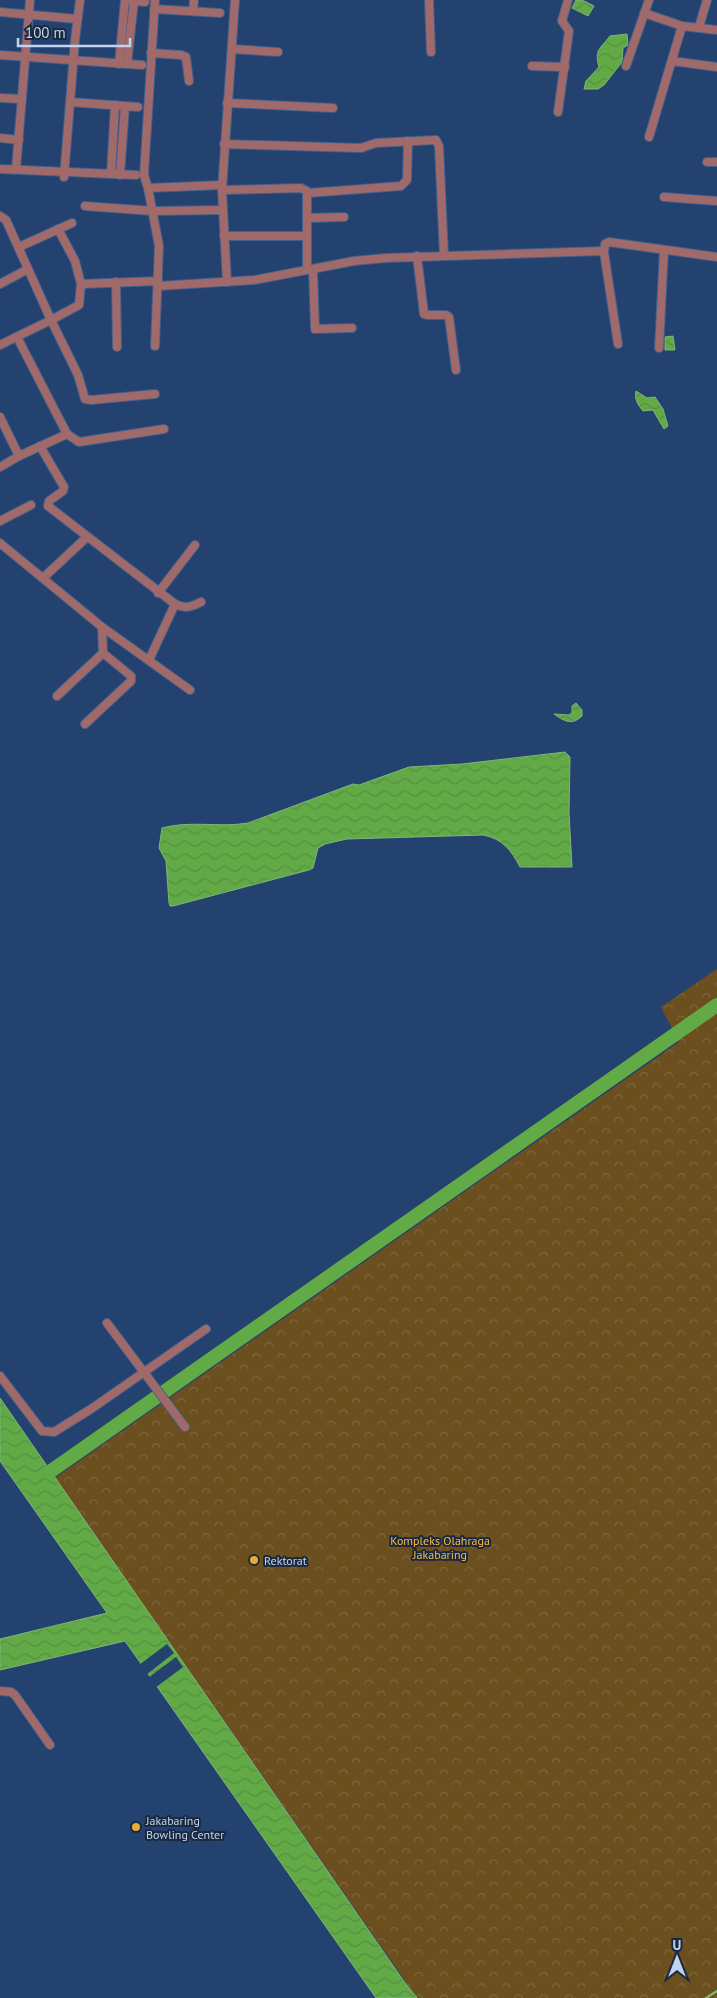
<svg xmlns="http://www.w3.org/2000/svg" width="717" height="1998" font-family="'PT Sans',sans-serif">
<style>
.park{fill:url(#park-crowns)}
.water{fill:url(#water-waves);stroke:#7eb678}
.pier{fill:#234270}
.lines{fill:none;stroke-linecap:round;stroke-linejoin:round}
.stream{stroke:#7eb678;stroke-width:2.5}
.river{stroke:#61aa45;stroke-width:14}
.minor-casing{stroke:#435f89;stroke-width:10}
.minor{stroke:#a06a6b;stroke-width:8}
.poi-dot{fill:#e9aa38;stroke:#1b293e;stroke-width:2}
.labels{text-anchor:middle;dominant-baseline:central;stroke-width:4;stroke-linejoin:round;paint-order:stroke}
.park-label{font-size:12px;fill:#fab944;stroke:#1b293e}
.poi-label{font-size:12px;fill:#c1d3ef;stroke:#1b293e;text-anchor:start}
</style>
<defs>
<pattern id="park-crowns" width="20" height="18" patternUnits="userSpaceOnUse" patternTransform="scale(1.25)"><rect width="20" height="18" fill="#6b4f1e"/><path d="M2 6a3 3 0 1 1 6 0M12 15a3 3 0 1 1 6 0" fill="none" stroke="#7e673f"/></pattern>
<pattern id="water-waves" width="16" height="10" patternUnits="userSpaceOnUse" patternTransform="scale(1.25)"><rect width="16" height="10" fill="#61aa45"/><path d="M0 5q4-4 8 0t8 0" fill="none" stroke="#578f46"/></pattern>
</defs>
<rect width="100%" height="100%" fill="#234270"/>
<polygon class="park" points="717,969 717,1998 417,1998 55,1478 679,1042 661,1007"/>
<g class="water">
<polygon points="576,0 582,0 594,6 588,16 572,8"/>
<path d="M 627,34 L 628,45 L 623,48 L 622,62 L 604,85 L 598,89 L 584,89 L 586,81 L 599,67 C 594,50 600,49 610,36 Z"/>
<polygon points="673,336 675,350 665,350 665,337"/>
<path d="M 636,391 L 647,398 L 655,397 L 663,409 L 668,426 L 664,429 L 653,410 L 643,411 C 638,405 634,399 636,391 Z"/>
<path d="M 576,703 L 582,710 L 582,716 C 572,726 564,721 554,714 L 569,715 L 572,713 L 572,706 Z"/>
<path d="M 565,752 L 570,757 L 569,813 L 572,867 L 520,867 C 511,850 503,839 483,835 L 347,839 L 325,844 L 318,848 L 313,868 L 309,870 L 173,906 L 170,906 L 169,903 L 166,861 L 159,848 L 162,828 C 191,820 219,828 248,823 L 353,784 L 359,785 L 409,767 L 462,764 Z"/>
<polygon points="0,1398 403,1980 417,1998 376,1998 125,1641 0,1670 0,1639 107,1613 0,1461"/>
</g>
<g class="pier">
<polygon points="167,1644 174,1653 146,1675 139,1665"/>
<polygon points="176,1657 183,1667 155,1688 148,1678"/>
</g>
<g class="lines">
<polyline class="stream" points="706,1998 717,1991"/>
<polyline class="river" points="51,1471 717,1005"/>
<g class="minor-casing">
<g id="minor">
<polyline points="130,0 145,2"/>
<polyline points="155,0 144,175 148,188 159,246 155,346"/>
<polyline points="429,0 431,52"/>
<polyline points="154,9 220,13"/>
<polyline points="193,11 194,0"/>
<polyline points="0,12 77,19"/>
<polyline points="644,13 682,26 717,30"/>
<polyline points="699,27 707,0"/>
<polyline points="232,49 278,52"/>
<polyline points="151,53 181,55 186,57 189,81"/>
<polyline points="0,55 142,65"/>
<polyline points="672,61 717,67"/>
<polyline points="119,64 125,0"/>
<polyline points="127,64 134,1"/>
<polyline points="532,66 565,67"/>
<polyline points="626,66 649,0"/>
<polyline points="0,98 22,99"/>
<polyline points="70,102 138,107"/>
<polyline points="227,103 333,108"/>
<polyline points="558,112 569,31 562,21 568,0"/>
<polyline points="649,137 682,26"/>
<polyline points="0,138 19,140"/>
<polyline points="224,144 361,148 376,143 436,140 439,146 444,256"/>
<polyline points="707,162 717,162"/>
<polyline points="0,169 136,175"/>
<polyline points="16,169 30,0"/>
<polyline points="111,174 115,105"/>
<polyline points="120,175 125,106"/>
<polyline points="64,177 75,40 80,0"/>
<polyline points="148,188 222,185"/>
<polyline points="222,190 301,188 307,191 307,269"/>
<polyline points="308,193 401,186 407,180 408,141"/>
<polyline points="664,197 717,201"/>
<polyline points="85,206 153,211 223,210"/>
<polyline points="0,216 6,220 51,320 0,345"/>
<polyline points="307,218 344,217"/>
<polyline points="58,229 75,261 81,284 158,281"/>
<polyline points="224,236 307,236"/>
<polyline points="19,247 72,223"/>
<polyline points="417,256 424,314 427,315 446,315 449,317 456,370"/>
<polyline points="313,269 315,329 352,328"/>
<polyline points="116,282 117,347"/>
<polyline points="227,282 222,190 235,0"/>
<polyline points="0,284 28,269"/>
<polyline points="81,284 79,305 51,320 78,375 85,399 91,400 155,394"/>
<polyline points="158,286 254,280 354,261 386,258 604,251"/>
<polyline points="17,337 67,434 19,456"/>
<polyline points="618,344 604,252 605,244 609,242 717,257"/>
<polyline points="659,348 664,250"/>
<polyline points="0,417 19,456 0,467"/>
<polyline points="67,434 79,442 164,429"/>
<path d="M 40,446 L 64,487 L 63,491 L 49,501 L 48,506 L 175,604 C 185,609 191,607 201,602"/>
<polyline points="0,521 31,505"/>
<polyline points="0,543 102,627 103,653 131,676 131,681 85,724"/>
<polyline points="43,578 87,537"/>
<polyline points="158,593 195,545"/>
<polyline points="102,627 190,690"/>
<polyline points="149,660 175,604"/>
<polyline points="57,696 103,653"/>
<polyline points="107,1323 185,1427"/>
<polyline points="0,1376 42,1431 54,1432 91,1409 206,1329"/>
<polyline points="0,1691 11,1692 15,1695 50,1745"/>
</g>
</g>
<use href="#minor" class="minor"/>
</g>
<g class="poi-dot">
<circle cx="254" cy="1560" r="5"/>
<circle cx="136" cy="1827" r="5"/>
</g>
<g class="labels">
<g class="park-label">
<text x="440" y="1540">Kompleks Olahraga<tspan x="440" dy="14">Jakabaring</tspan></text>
</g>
<g class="poi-label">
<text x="264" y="1560">Rektorat</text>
<text x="146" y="1820">Jakabaring<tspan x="146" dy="14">Bowling Center</tspan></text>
</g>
</g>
<g transform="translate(677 1958)" stroke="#1b293e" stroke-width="4" paint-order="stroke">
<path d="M0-4L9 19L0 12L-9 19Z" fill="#c1d3ef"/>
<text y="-8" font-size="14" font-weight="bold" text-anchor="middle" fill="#c1d3ef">U</text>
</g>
<path d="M18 38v8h112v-8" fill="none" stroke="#c1d3ef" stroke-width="2.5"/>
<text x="25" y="38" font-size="15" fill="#c1d3ef" stroke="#1b293e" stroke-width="4" paint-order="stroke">100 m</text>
</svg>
